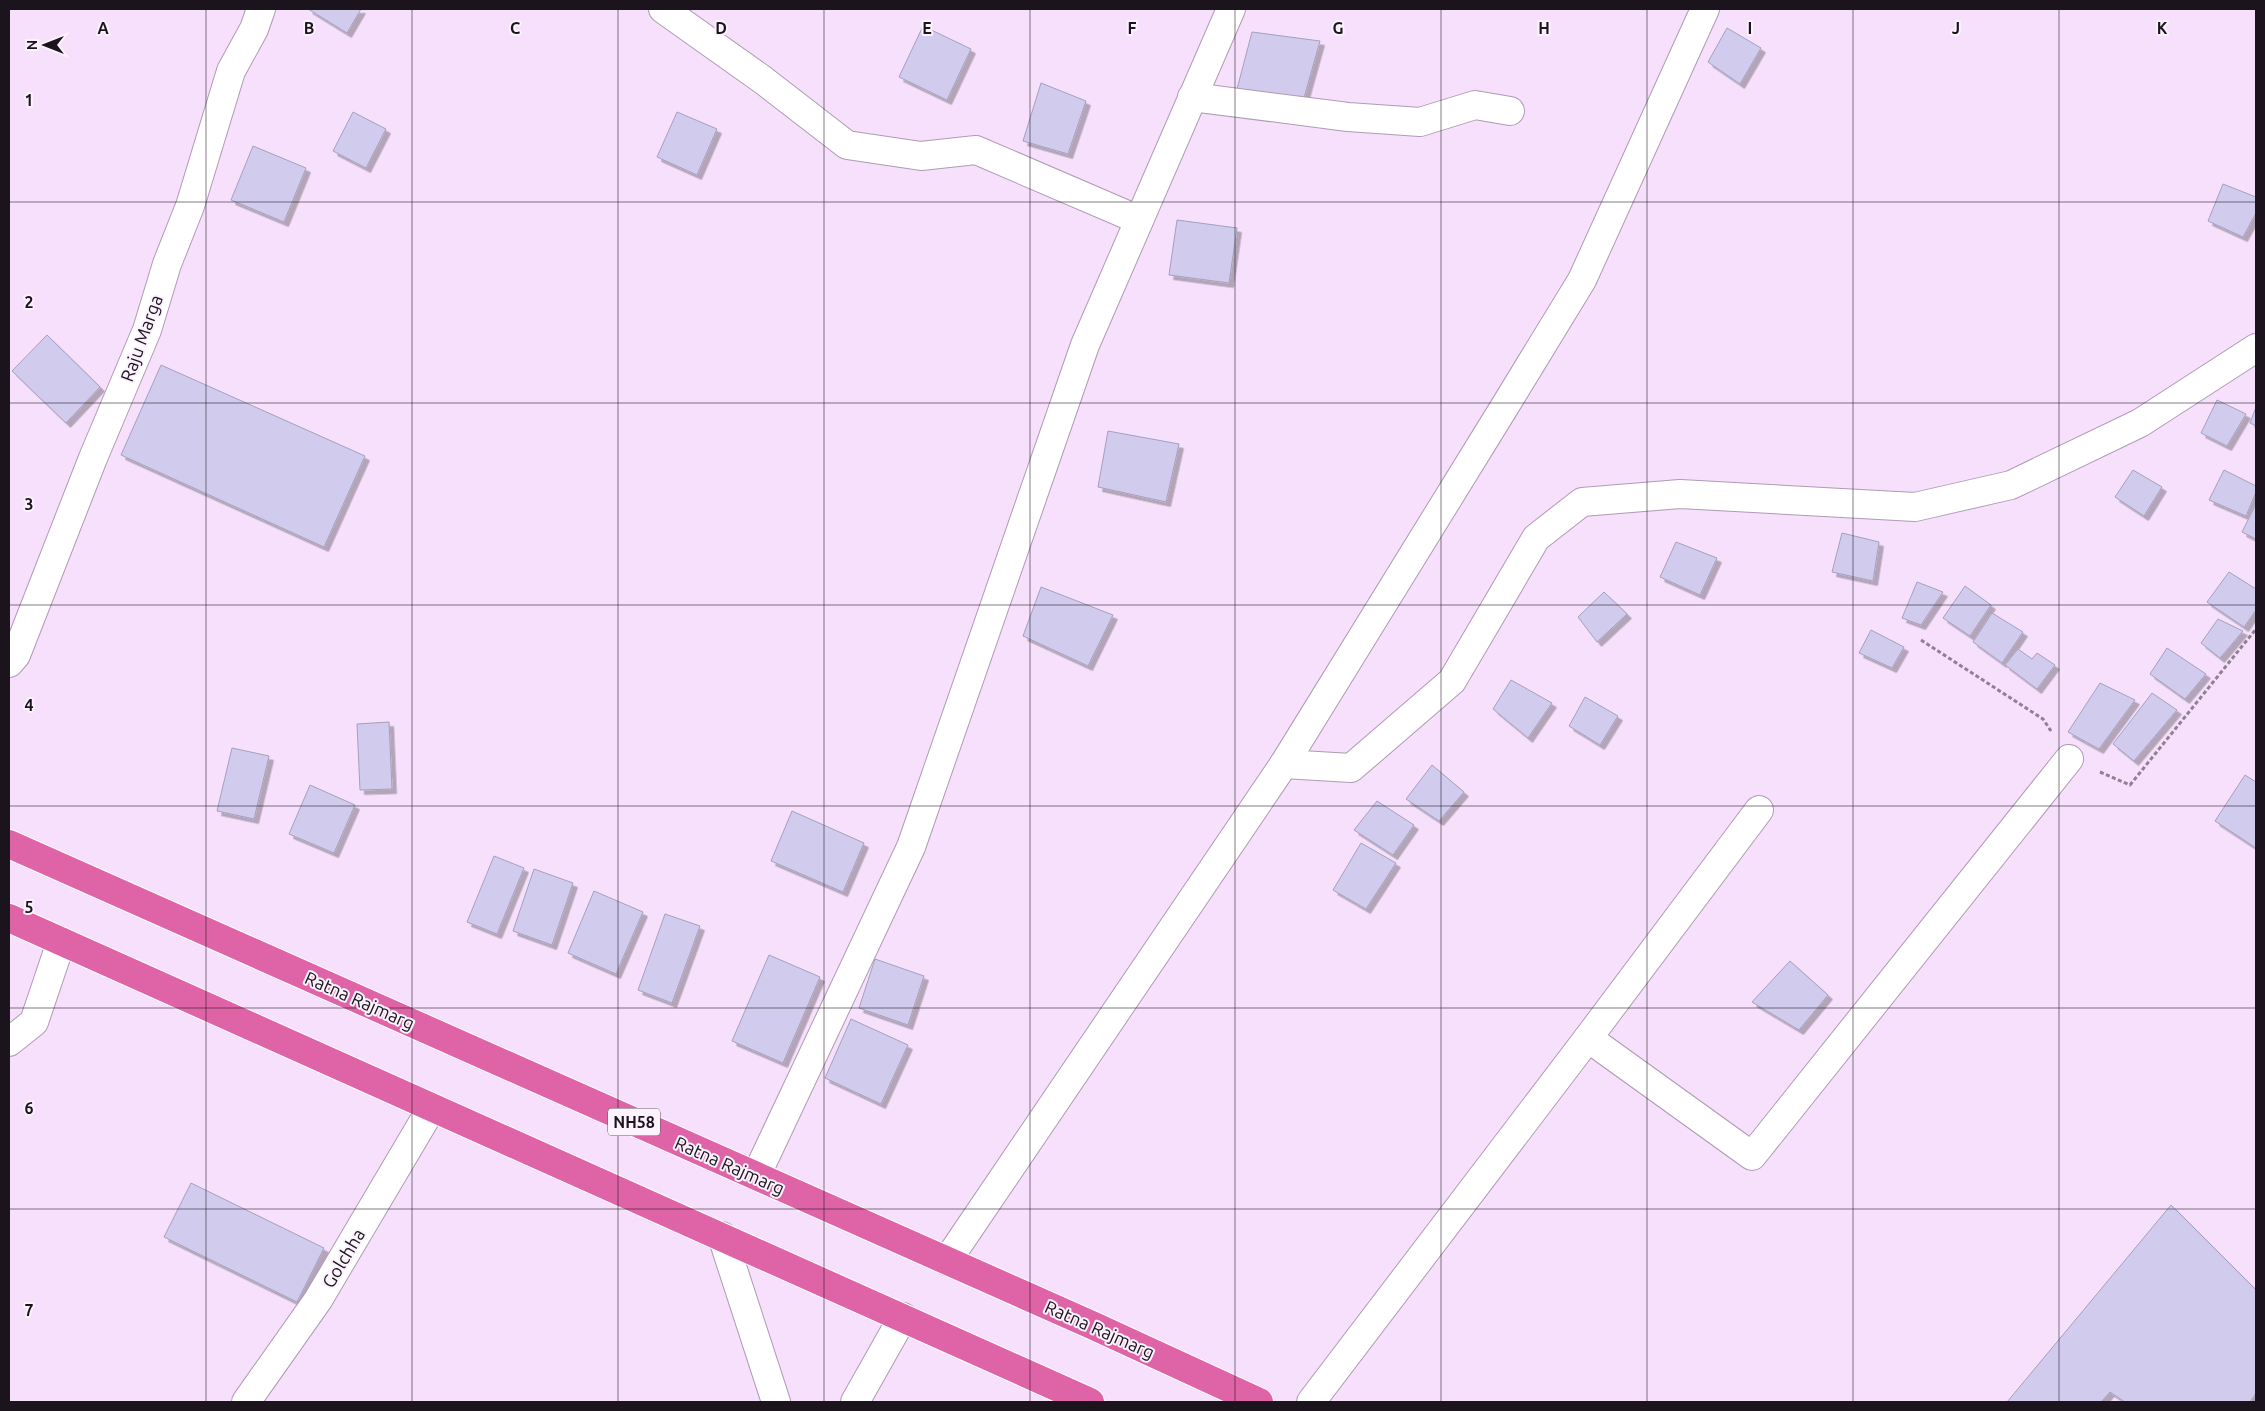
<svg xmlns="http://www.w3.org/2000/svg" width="2265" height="1411" font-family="Ubuntu,sans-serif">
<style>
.building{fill:#d1cbee;stroke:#a4a0be;filter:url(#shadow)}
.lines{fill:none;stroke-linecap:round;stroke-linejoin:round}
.minor-casing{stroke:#af9bb4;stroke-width:30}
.highway-casing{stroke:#fff;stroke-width:30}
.path{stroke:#8f8092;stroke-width:3;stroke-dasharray:4 2.5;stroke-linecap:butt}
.minor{stroke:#fff;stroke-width:28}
.highway{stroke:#df64a7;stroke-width:28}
.grid{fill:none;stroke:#1c141d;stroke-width:1;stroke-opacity:0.55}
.labels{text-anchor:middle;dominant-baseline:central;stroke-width:4;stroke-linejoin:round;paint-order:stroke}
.shield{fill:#fbf2fd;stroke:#5f5760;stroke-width:1}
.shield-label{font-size:16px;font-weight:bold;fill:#1c141d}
.street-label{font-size:18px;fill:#1c141d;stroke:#fbf2fd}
.grid-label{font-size:16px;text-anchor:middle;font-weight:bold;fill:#1c141d;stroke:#fbf2fd;stroke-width:4;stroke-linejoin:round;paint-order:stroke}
</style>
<defs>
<filter id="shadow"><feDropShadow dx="4.5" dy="4.5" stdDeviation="0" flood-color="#0004"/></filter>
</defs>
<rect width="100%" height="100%" fill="#f6e0fb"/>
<g class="building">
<polygon points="308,9 361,9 347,33"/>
<polygon points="923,26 971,49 947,100 899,77"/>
<polygon points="1727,28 1761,48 1740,84 1708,62"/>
<polygon points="1252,32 1320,41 1304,98 1237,89"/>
<polygon points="1041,83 1086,101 1068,154 1023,141"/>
<polygon points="353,112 386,129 366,168 333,151"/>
<polygon points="677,112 717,129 697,175 657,157"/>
<polygon points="253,146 306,168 284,222 231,200"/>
<polygon points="2223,184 2256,197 2256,213 2243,237 2208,221"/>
<polygon points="1177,220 1237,228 1229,283 1169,275"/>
<polygon points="47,335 100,387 66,423 12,371"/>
<polygon points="161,365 365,456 324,547 121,455"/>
<polygon points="2217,400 2246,414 2227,446 2201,433"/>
<polygon points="2256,407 2256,426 2250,423"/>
<polygon points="1108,431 1179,444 1166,502 1098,487"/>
<polygon points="2133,470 2162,487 2144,516 2115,497"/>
<polygon points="2224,470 2256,486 2256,492 2246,516 2209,500"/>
<polygon points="2256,504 2256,539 2242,532"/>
<polygon points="1842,533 1879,542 1873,581 1832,572"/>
<polygon points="1676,542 1717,558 1700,595 1660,577"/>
<polygon points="2229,572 2256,589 2256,610 2244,627 2207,602"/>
<polygon points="1917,582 1943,592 1921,625 1902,618"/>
<polygon points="1965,586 1991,605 1970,636 1943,618"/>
<polygon points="1041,587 1113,615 1088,666 1023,636"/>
<polygon points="1604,592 1627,614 1597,642 1578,617"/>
<polygon points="1992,613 2023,632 2002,663 1973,642"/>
<polygon points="2218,619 2243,631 2220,658 2201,643"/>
<polygon points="1871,630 1904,647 1892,668 1859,653"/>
<polygon points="2167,648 2206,674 2185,699 2150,674"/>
<polygon points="2018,649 2032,659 2037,653 2055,665 2037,689 2005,665"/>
<polygon points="1511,680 1552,703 1528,738 1493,709"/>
<polygon points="2100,683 2135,700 2099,749 2068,732"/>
<polygon points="2152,693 2177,710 2134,761 2113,744"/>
<polygon points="1585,697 1618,716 1600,745 1569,726"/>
<polygon points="389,722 392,789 360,790 357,724"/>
<polygon points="232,748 269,756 254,819 217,811"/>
<polygon points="1432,765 1464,792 1439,821 1406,799"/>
<polygon points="2245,775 2256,782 2256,848 2215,821"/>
<polygon points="310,785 355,805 334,853 289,834"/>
<polygon points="1377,801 1414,825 1393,855 1354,830"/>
<polygon points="792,811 864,843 843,892 771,861"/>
<polygon points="1361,843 1396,863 1366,909 1333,890"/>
<polygon points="494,856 524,868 497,934 467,922"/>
<polygon points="534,869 573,883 552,945 513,931"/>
<polygon points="594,891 643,912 616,974 568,953"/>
<polygon points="665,914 700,926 672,1003 638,990"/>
<polygon points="769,955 820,977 783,1063 732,1041"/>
<polygon points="875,959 924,976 908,1025 859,1008"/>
<polygon points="1790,961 1828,995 1799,1030 1752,1002"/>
<polygon points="851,1019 908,1045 881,1104 825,1078"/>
<polygon points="191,1183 324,1248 297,1302 164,1237"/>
<polygon points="2171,1205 2256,1290 2256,1393 2250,1402 2125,1402 2110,1392 2101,1402 2007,1402"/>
</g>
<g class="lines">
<g class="minor-casing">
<g id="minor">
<polyline points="663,9 763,80 847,145 921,156 976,150 1139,220"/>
<polyline points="1192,97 1348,117 1420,122 1475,105 1510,111"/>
<polyline points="9,663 16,655 93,458 147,330 167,264 190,206 231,71 254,29 261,9"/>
<polyline points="1284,764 1351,768 1452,681 1536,538 1582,502 1680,494 1915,507 2011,485 2140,423 2256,348"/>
<polyline points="1588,1038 1759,810"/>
<polyline points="9,1042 34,1022 61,942"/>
<polyline points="756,1176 911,847 1085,345 1231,9"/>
<polyline points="722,1236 776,1402"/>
<polyline points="947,1261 1284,764 1505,406 1582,280 1705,9"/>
<polyline points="246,1402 318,1300 431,1109"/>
<polyline points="855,1402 903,1317"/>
<polyline points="1311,1402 1588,1038 1752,1156 2069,759"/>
</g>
</g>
<g class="highway-casing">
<g id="highway">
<polyline points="9,844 1094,1326 1259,1402"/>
<polyline points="9,918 1090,1402"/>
</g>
</g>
<g class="path">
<polyline points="1921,640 2043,719 2051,731"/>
<polyline points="2100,772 2130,785 2256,629"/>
</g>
<use href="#minor" class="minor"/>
<use href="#highway" class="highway"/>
</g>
<path class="grid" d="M 206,9 L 206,1402M 412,9 L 412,1402M 618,9 L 618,1402M 824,9 L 824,1402M 1030,9 L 1030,1402M 1235,9 L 1235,1402M 1441,9 L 1441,1402M 1647,9 L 1647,1402M 1853,9 L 1853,1402M 2059,9 L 2059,1402M 9,202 L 2256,202M 9,403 L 2256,403M 9,605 L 2256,605M 9,806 L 2256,806M 9,1008 L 2256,1008M 9,1209 L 2256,1209"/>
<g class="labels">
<rect class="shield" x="608" y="1108.5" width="52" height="27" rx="4"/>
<g class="shield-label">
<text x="634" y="1122">NH58</text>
</g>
<g class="street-label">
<text transform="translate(141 338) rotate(-70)">Raju Marga</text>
<text transform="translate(360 1000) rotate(24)">Ratna Rajmarg</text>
<text transform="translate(730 1165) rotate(24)">Ratna Rajmarg</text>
<text transform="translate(343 1258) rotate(-59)">Golchha</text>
<text transform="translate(1100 1329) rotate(24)">Ratna Rajmarg</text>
</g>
</g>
<g class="grid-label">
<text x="103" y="34">A</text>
<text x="309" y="34">B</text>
<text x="515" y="34">C</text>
<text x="721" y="34">D</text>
<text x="927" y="34">E</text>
<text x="1132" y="34">F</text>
<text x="1338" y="34">G</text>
<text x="1544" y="34">H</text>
<text x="1750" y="34">I</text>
<text x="1956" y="34">J</text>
<text x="2162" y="34">K</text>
<text x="29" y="106">1</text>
<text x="29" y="308">2</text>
<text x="29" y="510">3</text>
<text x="29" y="711">4</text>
<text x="29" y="913">5</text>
<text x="29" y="1114">6</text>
<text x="29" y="1316">7</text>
</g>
<rect width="2265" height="1411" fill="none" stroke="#1c141d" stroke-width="20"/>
<g transform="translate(45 45) rotate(270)" stroke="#fbf2fd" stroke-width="4" paint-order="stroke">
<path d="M0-4L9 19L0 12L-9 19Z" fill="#1c141d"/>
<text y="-8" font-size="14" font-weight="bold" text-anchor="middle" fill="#1c141d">N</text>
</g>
</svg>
